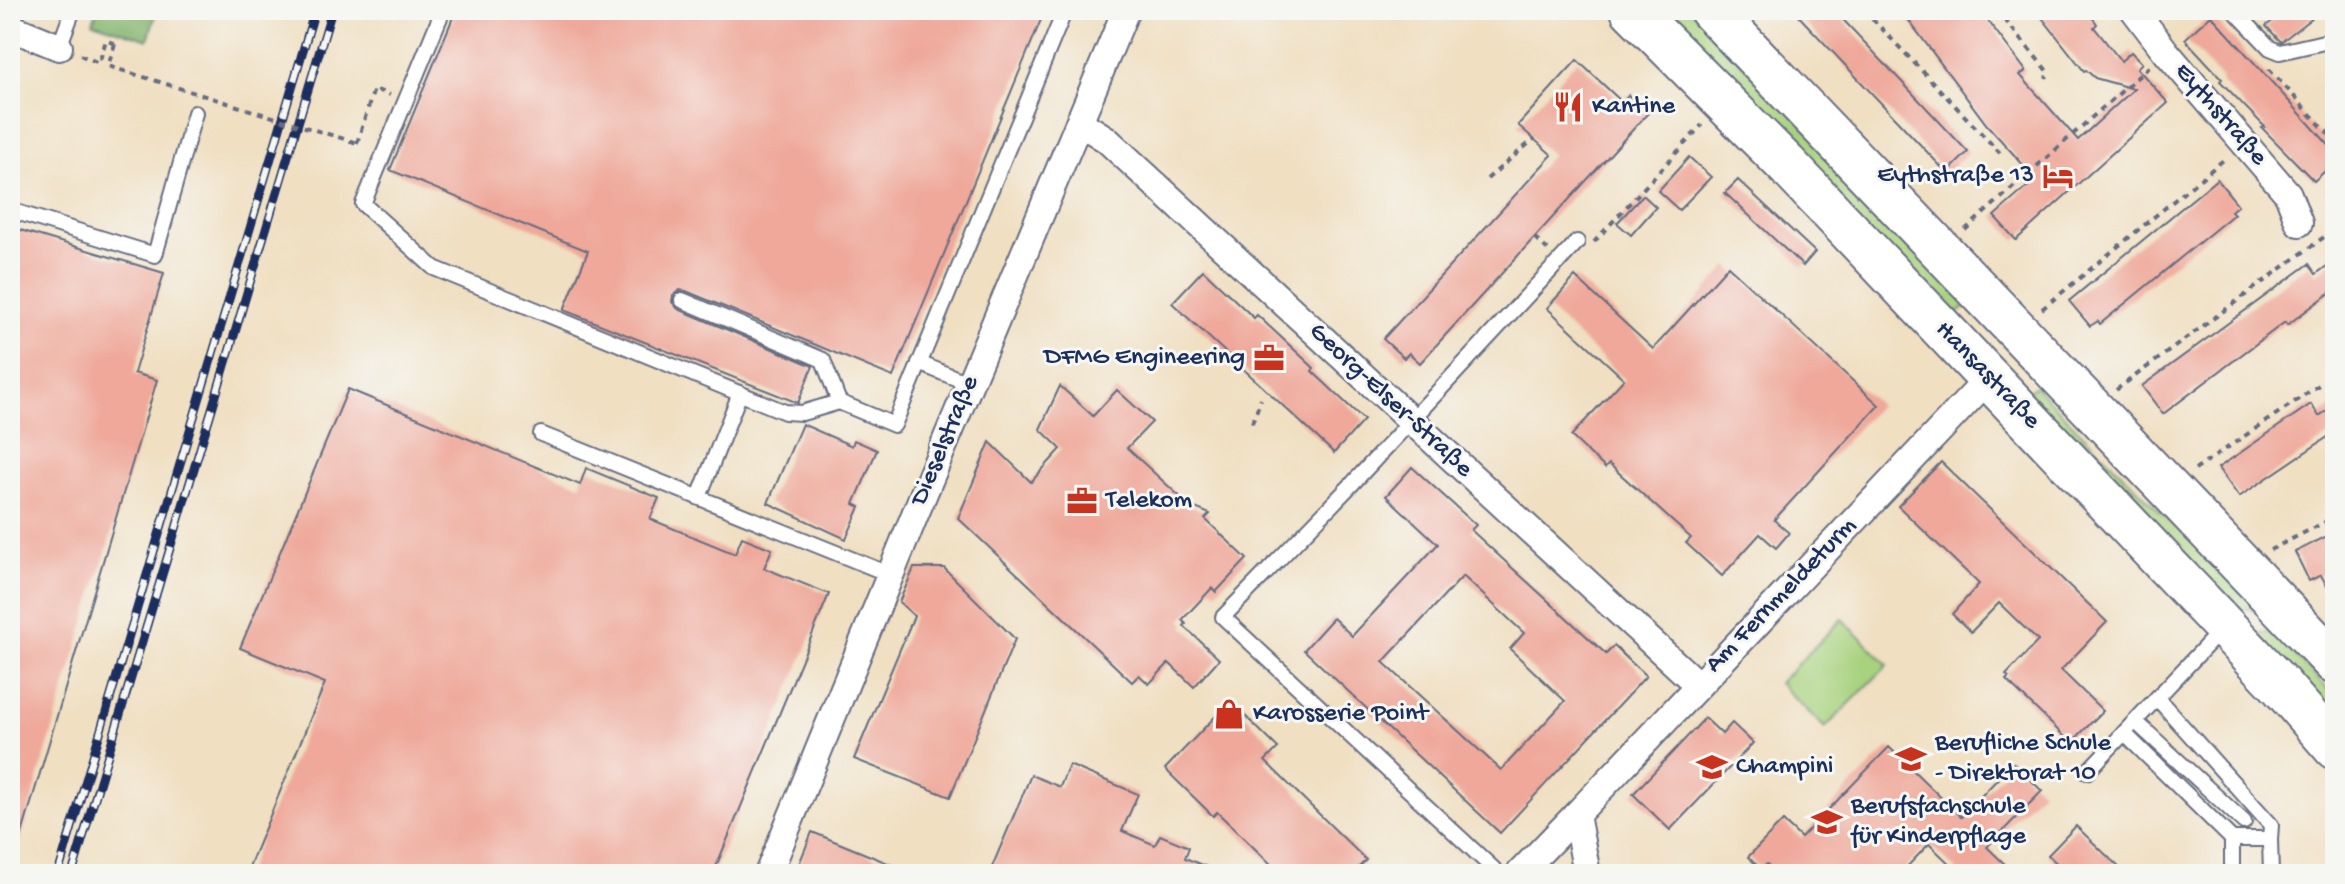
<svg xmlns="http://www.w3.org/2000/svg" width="2345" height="884" font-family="'Gochi Hand',sans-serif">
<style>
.green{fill:#a7d27e;stroke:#61806e;stroke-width:2}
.forest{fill:#85b46d;stroke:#507266;stroke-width:2}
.building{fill:#efa89a;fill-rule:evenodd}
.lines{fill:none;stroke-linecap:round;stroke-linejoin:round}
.service-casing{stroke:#666d81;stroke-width:18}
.minor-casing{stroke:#666d81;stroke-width:30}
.primary-casing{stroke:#666d81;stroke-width:46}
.path{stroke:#666d81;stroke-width:4;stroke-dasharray:6 6;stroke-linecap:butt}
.service{stroke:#fff;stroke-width:14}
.minor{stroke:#fff;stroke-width:26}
.primary{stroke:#fff;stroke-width:42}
.rail-casing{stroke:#1b2f5e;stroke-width:9}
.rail{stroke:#f6f6f2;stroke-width:6;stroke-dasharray:18;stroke-linecap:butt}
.path-bridge{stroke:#666d81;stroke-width:4;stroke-dasharray:6 6;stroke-linecap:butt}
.labels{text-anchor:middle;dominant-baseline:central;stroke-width:6;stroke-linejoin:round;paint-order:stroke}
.poi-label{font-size:26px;fill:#1b2f5e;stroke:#f6f6f2;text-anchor:start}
.street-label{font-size:26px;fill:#1b2f5e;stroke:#f6f6f2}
</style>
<rect width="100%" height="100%" fill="#f6f6f2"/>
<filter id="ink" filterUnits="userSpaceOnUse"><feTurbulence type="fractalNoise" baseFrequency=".0125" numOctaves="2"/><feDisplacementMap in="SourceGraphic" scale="16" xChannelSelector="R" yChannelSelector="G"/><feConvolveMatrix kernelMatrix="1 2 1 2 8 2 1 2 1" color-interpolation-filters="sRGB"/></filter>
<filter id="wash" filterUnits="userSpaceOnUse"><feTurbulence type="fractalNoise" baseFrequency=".006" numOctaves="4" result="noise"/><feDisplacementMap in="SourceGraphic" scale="32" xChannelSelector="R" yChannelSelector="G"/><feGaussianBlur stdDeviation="1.8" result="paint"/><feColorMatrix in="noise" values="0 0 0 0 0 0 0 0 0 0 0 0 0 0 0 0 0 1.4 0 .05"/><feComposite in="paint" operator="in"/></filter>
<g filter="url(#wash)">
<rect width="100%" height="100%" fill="#f0dfc1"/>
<g class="green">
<polygon points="1649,10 1691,10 1973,300 1951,320"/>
<polygon points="2035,386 2171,523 2225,568 2260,611 2220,604 2023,397"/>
<polygon points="1842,619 1888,665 1825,728 1779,683"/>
<polygon points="2273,632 2335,697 2335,714 2259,637 2261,633"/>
</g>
<polygon class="forest" points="97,10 157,10 148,40 93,22"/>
<g id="blocks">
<g class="building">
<polygon points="456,10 1045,10 893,377 686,291 680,290 673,295 672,302 678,309 813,366 798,403 564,310 588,251 390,170"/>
<polygon points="1793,10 1834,10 1968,152 1947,173"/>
<polygon points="1901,10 1980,10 2026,71 2020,75 2078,140 2134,89 2095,78 2086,70 2084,71 2036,10 2087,10 2097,24 2094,27 2121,61 2131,52 2142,63 2137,68 2168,103 2016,240 1994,216 2036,179 1987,125"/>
<polygon points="2286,10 2322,10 2281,42 2266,26"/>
<polygon points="2211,15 2335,152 2335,162 2314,181 2262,128 2265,127 2220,81 2222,79 2185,39"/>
<polygon points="1577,60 1622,102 1628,95 1648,113 1420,363 1409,353 1404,358 1383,339 1552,155 1518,125"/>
<polygon points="1689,157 1711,177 1679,210 1658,191"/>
<polygon points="2217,179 2238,205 2231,211 2234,214 2100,324 2098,321 2090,326 2069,301"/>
<polygon points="1738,180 1815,252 1803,266 1725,193"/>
<polygon points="1643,195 1656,207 1631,235 1617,223"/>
<polygon points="10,227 164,273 134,373 157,380 15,857 10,857"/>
<polygon points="2335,260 2335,289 2287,325 2285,322 2163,414 2142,386 2309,264 2316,274"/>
<polygon points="1728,266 1879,405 1774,520 1789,533 1776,548 1760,534 1722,576 1686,543 1691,538 1609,464 1605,468 1571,436 1624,379 1547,308 1575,277 1653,349"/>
<polygon points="1203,270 1254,318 1257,315 1314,368 1312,371 1364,420 1334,453 1172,303"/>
<polygon points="1060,386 1093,416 1117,390 1152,422 1127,448 1190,506 1210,514 1205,519 1247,559 1216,592 1212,588 1182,620 1186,624 1184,626 1219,659 1194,687 1169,663 1149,684 1139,675 1132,682 958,518 990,442 1031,482 1061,449 1040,429"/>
<polygon points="348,389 580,485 586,468 659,498 650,519 735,554 742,537 772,549 764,568 829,594 713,874 246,874 325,683 240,648"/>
<polygon points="2311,404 2319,416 2335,405 2335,432 2239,497 2218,468"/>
<polygon points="802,424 852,446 854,440 877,450 854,504 860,507 846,539 768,503"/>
<polygon points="1941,462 2107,622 2061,670 2103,711 2071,743 2006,680 2009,677 2006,675 2038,641 1999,603 1971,632 1952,614 1979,584 1898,506"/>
<path d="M 1412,467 L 1476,525 L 1471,530 L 1606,654 L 1614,646 L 1646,676 L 1500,833 L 1304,650 L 1333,618 L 1352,636 L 1438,544 L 1386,496 ZM 1463,576 L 1524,633 L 1510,649 L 1565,701 L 1501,770 L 1383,662 Z"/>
<polygon points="2335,532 2335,601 2321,575 2309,581 2295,552"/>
<polygon points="914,568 944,568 1015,639 950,797 854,759 914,616 899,602"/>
<polygon points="1230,701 1278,748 1265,761 1366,860 1352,874 1281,874 1217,812 1213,816 1165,769"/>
<polygon points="1705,718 1722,734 1732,723 1753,743 1670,830 1633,794"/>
<polygon points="1889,747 1961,817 2013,763 2042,791 1987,847 2015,874 1960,874 1929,844 1900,874 1778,874 1767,864 1761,869 1748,857 1783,821 1801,838"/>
<polygon points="1069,765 1138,794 1122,831 1155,845 1160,835 1189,847 1185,858 1224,874 989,874 1031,775 1060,787"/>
<polygon points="2076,826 2126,874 2068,874 2048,855"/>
<polygon points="812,832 912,873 912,874 795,874"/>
</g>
</g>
</g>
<g filter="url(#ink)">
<use href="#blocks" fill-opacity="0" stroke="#666d81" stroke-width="2"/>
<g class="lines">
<g class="service-casing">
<g id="service">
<polyline points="443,10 363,204 434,268 785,412 802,413 839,402 894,425 1065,10"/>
<polyline points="2234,10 2270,48 2280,52 2324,42"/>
<polyline points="59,47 73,10"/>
<polyline points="10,210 155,255 195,113"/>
<polyline points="682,300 823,360 839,402"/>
<polyline points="919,363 970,384"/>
<polyline points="541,434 891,575"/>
<polyline points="699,497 740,393"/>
<polyline points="2157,698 2271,825 2270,839"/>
<polyline points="2135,721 2244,822"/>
<polyline points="2124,733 2232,839 2232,874"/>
<polyline points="2087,772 2221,630"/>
<polyline points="2232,839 2270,839 2271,874"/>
<polyline points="1499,874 1223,617 1352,484 1577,242"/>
</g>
</g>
<g class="minor-casing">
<g id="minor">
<polyline points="2134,10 2166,52 2288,194 2299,223"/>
<polyline points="10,27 59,47"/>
<polyline points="1079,122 1106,139 1697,684"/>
<polyline points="768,874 916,512 1126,10"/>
<polyline points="1519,874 1576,815"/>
<polyline points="1587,874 1576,815 1989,378"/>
</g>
</g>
<g class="primary-casing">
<g id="primary">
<polyline points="1632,10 1786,164 2281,686 2335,748"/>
<polyline points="1711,10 2335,663"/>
</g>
</g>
<g class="path">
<polyline points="1864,10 2000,153"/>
<polyline points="1997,10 2048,72 2046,78"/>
<polyline points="80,55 99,63 106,40 115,44"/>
<polyline points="2269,69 2335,141"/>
<polyline points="357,143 374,89 390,95"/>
<polyline points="1487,179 1534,139"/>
<polyline points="1965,230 2150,66"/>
<polyline points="1535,238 1548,250"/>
<polyline points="1594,242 1702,125"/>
<polyline points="2042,309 2227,157"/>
<polyline points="2116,390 2335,229"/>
<polyline points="1252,423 1261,399"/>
<polyline points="2195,470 2335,374"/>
<polyline points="2270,550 2335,517"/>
</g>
<use href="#service" class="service"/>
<use href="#minor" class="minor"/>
<use href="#primary" class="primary"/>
<g class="rail-casing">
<g id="rail">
<polyline points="58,874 315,10"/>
<polyline points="72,874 332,10"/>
</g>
</g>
<use href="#rail" class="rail"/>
<polyline class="path-bridge" points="115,44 108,66 357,143"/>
</g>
</g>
<defs>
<g id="restaurant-bare" transform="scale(2.4)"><path d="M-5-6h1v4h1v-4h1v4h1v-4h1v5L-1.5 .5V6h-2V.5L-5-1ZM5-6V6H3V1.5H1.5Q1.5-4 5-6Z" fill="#c8321e" stroke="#f6f6f2" stroke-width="2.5" paint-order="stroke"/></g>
<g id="hotel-bare" transform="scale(2.4)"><path d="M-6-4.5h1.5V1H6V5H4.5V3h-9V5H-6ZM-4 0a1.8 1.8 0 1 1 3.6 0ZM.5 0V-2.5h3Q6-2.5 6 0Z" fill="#c8321e" stroke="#f6f6f2" stroke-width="2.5" paint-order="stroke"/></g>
<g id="office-bare" transform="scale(2.4)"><path d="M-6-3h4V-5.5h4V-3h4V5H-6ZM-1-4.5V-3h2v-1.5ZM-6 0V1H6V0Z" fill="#c8321e" stroke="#f6f6f2" stroke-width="2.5" paint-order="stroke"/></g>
<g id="shop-bare" transform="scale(2.4)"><path d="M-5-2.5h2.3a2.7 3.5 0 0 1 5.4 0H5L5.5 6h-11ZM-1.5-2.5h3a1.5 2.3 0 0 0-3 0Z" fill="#c8321e" stroke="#f6f6f2" stroke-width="2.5" paint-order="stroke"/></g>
<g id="university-bare" transform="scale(2.4)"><path d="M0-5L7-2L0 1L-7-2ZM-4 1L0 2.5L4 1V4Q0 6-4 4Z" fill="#c8321e" stroke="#f6f6f2" stroke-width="2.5" paint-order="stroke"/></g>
<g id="school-bare" transform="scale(2.4)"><path d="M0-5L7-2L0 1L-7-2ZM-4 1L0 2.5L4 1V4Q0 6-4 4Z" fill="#c8321e" stroke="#f6f6f2" stroke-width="2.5" paint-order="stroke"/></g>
</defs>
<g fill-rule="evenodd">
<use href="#restaurant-bare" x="1568" y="107"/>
<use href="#hotel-bare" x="2058" y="176"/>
<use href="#office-bare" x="1269" y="358"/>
<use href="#office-bare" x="1082" y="501"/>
<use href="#shop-bare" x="1229" y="714"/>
<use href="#university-bare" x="1911" y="759"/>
<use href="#school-bare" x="1712" y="767"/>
<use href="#university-bare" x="1827" y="822"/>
</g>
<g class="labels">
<g class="poi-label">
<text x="1592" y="107">Kantine</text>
<text x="2034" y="176" text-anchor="end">Eythstraße 13</text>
<text x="1245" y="358" text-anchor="end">DFMG Engineering</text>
<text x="1106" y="501">Telekom</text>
<text x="1253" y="714">Karosserie Point</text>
<text x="1935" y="744">Berufliche Schule<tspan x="1935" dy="30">- Direktorat 10</tspan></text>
<text x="1736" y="767">Champini</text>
<text x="1851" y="807">Berufsfachschule<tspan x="1851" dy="30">für Kinderpflage</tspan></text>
</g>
<g class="street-label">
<text transform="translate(2220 115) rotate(49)">Eythstraße</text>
<text transform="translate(1987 376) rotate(46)">Hansastraße</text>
<text transform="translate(1390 401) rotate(43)">Georg-Elser-Straße</text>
<text transform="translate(946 441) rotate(-67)">Dieselstraße</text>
<text transform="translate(1782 596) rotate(-46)">Am Fernmeldeturm</text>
</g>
</g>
<rect width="2345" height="884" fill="none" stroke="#f6f6f2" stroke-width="40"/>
</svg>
